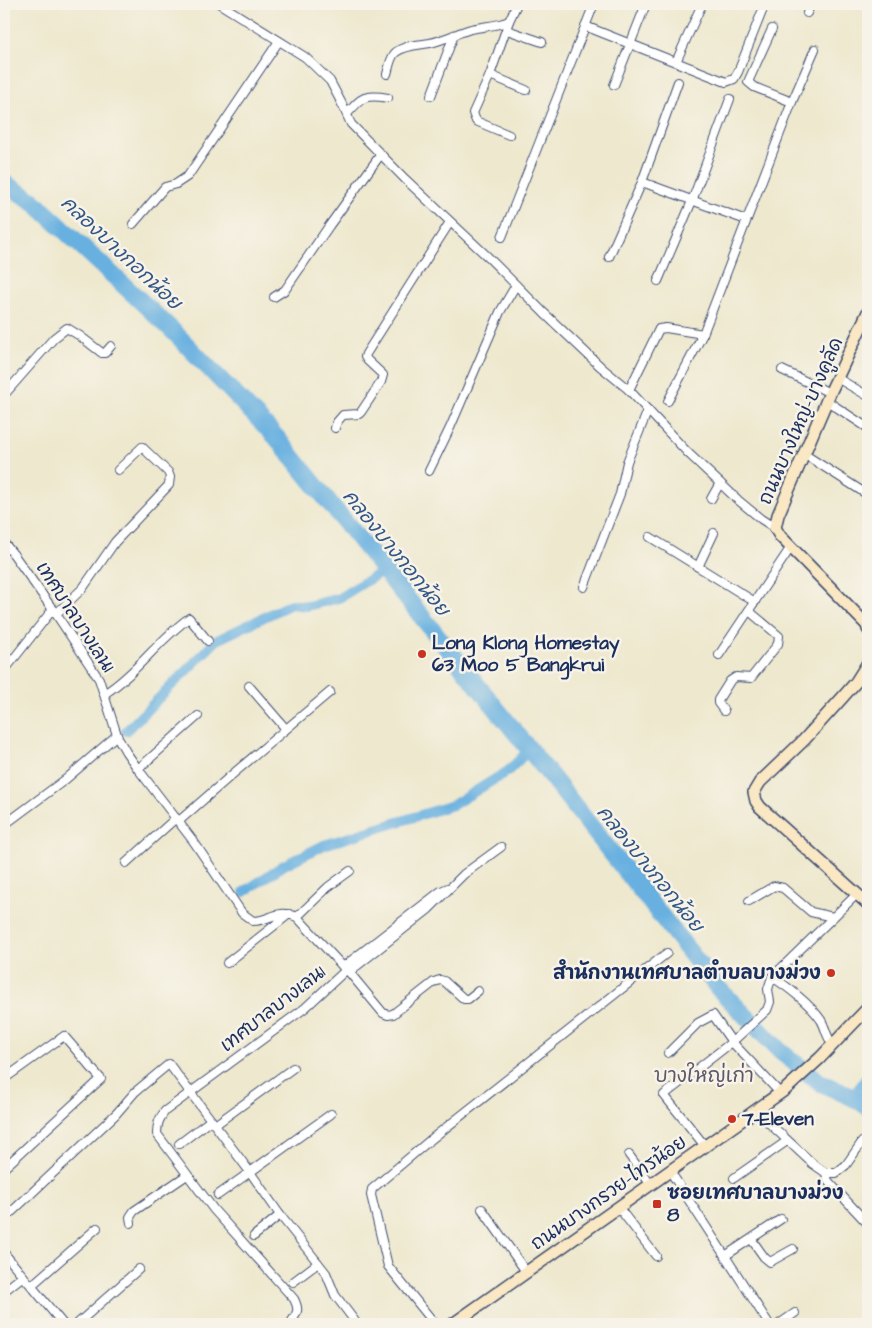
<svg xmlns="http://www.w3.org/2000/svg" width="872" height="1328" font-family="'Architects Daughter','Playpen Sans Thai',sans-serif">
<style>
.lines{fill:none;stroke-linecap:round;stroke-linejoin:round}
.canal{stroke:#68b0e0;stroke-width:10}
.river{stroke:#68b0e0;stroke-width:18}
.street-casing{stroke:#3b4b6f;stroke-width:10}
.secondary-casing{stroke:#3b4b6f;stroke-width:14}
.street{stroke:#fff;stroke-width:8}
.secondary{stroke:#fae7c3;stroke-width:11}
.poi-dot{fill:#c8321e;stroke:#f7f3e8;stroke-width:2}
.labels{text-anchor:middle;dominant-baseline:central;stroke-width:5;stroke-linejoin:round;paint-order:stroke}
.street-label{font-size:19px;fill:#1b2f5e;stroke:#f7f3e8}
.poi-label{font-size:19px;font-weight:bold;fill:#1b2f5e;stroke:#f7f3e8;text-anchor:start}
.water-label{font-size:20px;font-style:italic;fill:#325685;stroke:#f7f3e8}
.neighbourhood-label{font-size:20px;fill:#5f586a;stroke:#f7f3e8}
</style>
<rect width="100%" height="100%" fill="#f7f3e8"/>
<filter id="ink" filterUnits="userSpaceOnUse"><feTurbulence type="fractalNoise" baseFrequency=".02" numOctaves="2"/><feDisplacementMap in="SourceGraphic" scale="10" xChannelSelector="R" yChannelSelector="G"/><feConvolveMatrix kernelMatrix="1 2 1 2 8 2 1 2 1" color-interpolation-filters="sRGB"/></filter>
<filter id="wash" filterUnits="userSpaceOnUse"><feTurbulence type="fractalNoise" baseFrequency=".0096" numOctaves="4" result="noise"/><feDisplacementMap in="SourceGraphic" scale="20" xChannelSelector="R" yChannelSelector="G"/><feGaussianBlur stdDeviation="1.12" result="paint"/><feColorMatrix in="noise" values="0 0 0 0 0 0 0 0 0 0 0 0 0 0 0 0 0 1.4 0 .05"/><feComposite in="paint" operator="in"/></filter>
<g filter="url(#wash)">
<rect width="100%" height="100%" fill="#eee8ce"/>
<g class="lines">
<g class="canal">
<polyline points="126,731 217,640 291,604 307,606 339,598 384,570"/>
<polyline points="244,892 284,865 324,845 453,805 508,771 530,749"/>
</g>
<g class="river">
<polyline points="4,183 33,201 173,331 277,438 546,770 718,988 781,1052 821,1083 856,1099 868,1107"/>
<polyline points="856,1099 868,1082"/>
</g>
</g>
</g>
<g filter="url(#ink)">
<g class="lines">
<g class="street-casing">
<g id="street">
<polyline points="220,4 305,57 330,81 341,102 351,124 405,179 489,258 544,313 601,367 629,390 688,453 738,500 761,519 775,528"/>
<polyline points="807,13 811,4"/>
<polyline points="585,26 726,82 734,79 738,72 765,4"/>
<polyline points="772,29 748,82 754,87 792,102"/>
<polyline points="507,30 542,42"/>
<polyline points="676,62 702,4"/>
<path d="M 387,74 C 389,68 390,57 396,52 C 405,45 419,45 430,43 C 444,40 457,33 471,29 C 483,26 498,26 509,21 L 517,4"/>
<polyline points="490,75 526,90"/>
<polyline points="614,85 646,4"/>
<polyline points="431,96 454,35"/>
<path d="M 347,114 C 362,97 364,94 388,98"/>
<polyline points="509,135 476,121 473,113 490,75 509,21"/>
<polyline points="642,182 746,220"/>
<polyline points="133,224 165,187 176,184 188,176 279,41"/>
<polyline points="502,237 594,4"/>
<polyline points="609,257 642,182 678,82"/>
<polyline points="658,281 692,201 730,99"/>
<polyline points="274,297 285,290 329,226 381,154"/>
<polyline points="782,370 830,393"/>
<polyline points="837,378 868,396"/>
<polyline points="629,390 659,329 666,328 703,334 792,102 815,49"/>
<polyline points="4,395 54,338 67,328 80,336 102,353 105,353 111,346"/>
<polyline points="668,401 703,334"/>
<polyline points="827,401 868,428"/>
<polyline points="335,428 337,422 343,415 359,414 361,412 381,382 383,375 367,360 365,357 366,354 450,222"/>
<polyline points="804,454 868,495"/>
<polyline points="429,471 450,428 500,312 516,285"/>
<polyline points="711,499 720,483"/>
<polyline points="650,537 755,602"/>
<path d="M 4,543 L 14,555 L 56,614 L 99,679 L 118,738 L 126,752 L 138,769 L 194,842 L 242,913 L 253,921 C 271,921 276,908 297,917 L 346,970 L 305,1008 L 165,1111 C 159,1119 157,1124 157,1134 L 214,1210 L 294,1299 C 300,1311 297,1313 290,1324"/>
<polyline points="698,567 714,533"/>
<polyline points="584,587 620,494 627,462 648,410"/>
<polyline points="56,614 83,588 115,542 169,485 170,477 168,472 142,447 118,470"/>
<polyline points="719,655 791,547"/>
<polyline points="4,671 53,609"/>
<polyline points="249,686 286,729"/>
<path d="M 104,694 C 136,674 158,640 189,618 L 208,641"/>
<polyline points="724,711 718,703 718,700 730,681 736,677 751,678 778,644 779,636 749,611"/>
<polyline points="138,769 198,716"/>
<polyline points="179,821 234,773 330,692"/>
<polyline points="4,825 66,779 117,735"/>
<polyline points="126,863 176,818"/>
<polyline points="749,901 774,886 783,888 811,912 833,917"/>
<polyline points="297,917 328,887 350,871"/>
<polyline points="227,963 289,914"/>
<polyline points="343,967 441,891 448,888"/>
<polyline points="346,970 349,972 429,909 464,874 501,847"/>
<polyline points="349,972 383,1013 388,1015 393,1014 434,982 440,980 444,981 464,999 468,999 478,991"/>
<path d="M 833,1045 C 826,1037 826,1028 821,1020 C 811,1005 787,986 772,977 L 857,894"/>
<polyline points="668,1053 698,1023 713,1015 732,1042 780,1093"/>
<polyline points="4,1079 64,1036 101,1079 4,1168"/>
<polyline points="756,1111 813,1164 826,1173 836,1173 846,1165 862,1142"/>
<polyline points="215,1125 293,1068"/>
<polyline points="179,1144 211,1120"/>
<polyline points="705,1146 664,1095 732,1042 767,1010 770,1002 768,989 772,977"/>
<polyline points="629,1155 651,1185"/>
<polyline points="670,1171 769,1324"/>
<polyline points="826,1173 828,1181 868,1224"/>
<polyline points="734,1178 787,1141"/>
<polyline points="218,1195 331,1114"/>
<polyline points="619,1208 656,1256"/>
<polyline points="482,1209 527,1273"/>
<polyline points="4,1219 116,1114 135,1092 169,1064 250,1172 280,1215 326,1273 335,1295 357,1324"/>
<polyline points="131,1223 130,1217 134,1211 187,1175"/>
<polyline points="254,1236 280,1215"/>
<polyline points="752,1240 764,1257 770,1262 793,1249"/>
<polyline points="4,1253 63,1324"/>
<polyline points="725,1256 781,1219"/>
<polyline points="293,1282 318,1263"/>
<polyline points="32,1285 97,1228"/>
<polyline points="4,1291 23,1276"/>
<polyline points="77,1324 139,1269"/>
<polyline points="435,1324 388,1266 371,1195 372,1189 429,1141 667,953"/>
<polyline points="779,1324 795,1313"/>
</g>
</g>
<g class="secondary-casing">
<g id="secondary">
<polyline points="868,312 830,393 778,515 775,528 780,536 867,625 868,629"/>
<polyline points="868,663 856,682 842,698 804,740 760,782 754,792 756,801 760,807 868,904"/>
<polyline points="453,1324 786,1089 820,1058 868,1008"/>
</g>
</g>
<use href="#street" class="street"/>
<use href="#secondary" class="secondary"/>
</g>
</g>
<g class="poi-dot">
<circle cx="422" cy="654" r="5"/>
<circle cx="831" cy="973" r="5"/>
<circle cx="732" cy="1119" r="5"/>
<rect x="652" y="1199" width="10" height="10" rx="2.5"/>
</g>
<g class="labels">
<g class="street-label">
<text transform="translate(801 421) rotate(-66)">ถนนบางใหญ่-บางคูลัด</text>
<text transform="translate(75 617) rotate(57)">เทศบาลบางเลน1</text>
<text transform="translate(273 1009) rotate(-38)">เทศบาลบางเลน1</text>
<text transform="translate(609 1193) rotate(-35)">ถนนบางกรวย-ไทรน้อย</text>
</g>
<g class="poi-label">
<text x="432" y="643">Long Klong Homestay<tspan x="432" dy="22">63 Moo 5 Bangkrui</tspan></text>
<text x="821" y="973" text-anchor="end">สํานักงานเทศบาลตําบลบางม่วง</text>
<text x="742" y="1119">7-Eleven</text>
<text x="667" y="1193">ซอยเทศบาลบางม่วง<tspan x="667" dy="22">8</tspan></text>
</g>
<g class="water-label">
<text transform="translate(121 253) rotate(43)">คลองบางกอกน้อย</text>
<text transform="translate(396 553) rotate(51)">คลองบางกอกน้อย</text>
<text transform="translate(650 869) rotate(51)">คลองบางกอกน้อย</text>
</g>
<g class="neighbourhood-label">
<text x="704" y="1076">บางใหญ่เก่า</text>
</g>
</g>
<rect width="872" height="1328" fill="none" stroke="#f7f3e8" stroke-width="20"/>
</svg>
